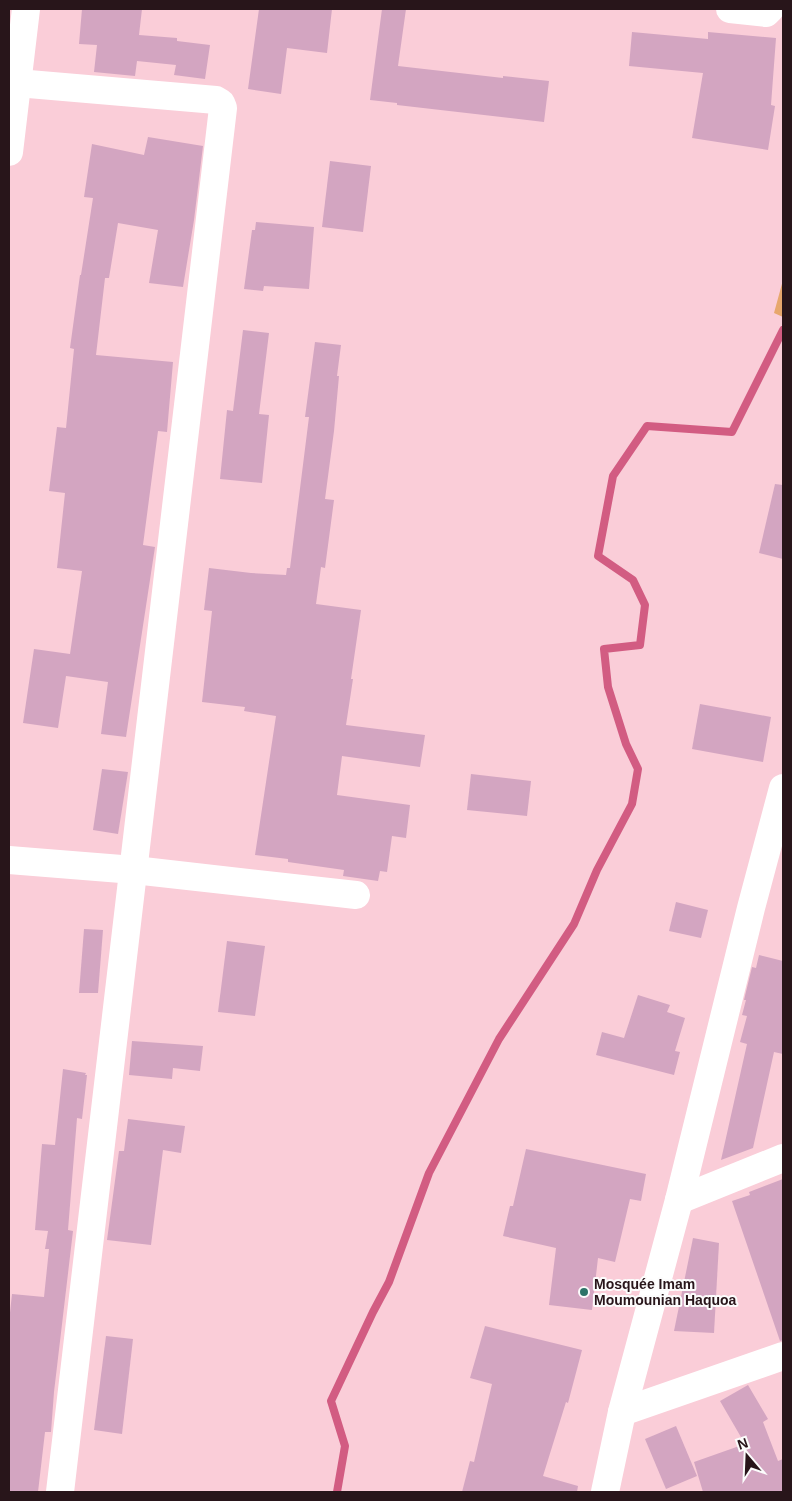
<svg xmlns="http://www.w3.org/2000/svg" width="792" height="1501" font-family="Helvetica,sans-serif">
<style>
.green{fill:#e7a76d}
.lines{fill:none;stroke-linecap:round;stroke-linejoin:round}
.stream{stroke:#d25c82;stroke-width:8}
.building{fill:#d3a5c1}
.minor{stroke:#fff;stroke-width:28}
.poi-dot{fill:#2c7368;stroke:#fcfcfc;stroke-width:2}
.labels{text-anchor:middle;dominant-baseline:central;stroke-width:4;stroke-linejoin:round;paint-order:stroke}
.poi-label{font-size:14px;font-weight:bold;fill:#28151a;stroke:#fcfcfc;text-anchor:start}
</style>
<rect width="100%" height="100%" fill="#facdd8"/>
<polygon class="green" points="783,280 783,317 774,313"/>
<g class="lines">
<polyline class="stream" points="337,1492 345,1446 331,1401 373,1312 389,1282 429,1173 499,1039 574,924 597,870 632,804 638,769 626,744 608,687 604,649 640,645 645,605 633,580 598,556 613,476 647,426 732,432 783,330"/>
</g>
<g class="building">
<polygon points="82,9 142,9 139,35 177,38 177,41 210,45 205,79 174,75 176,65 137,61 135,76 94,72 97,45 79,44"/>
<polygon points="259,9 332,9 327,53 287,48 281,94 248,89"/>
<polygon points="382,9 406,9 398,66 503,78 503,76 549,81 544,122 397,105 397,103 370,100"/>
<polygon points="632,32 708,39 708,32 776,38 771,105 775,106 768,150 692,138 703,73 629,66"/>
<polygon points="148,137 203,146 194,220 183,287 149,283 158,230 118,223 109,278 105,278 96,355 173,362 167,432 158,431 143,545 155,547 126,737 101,734 108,682 66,676 58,728 23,723 34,649 70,654 82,571 57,568 65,493 49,491 57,427 66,428 74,349 70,348 80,275 81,275 93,198 84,197 92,144 144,155"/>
<polygon points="330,161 371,166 363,232 322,227"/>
<polygon points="256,222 314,227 309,289 264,286 263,291 244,289 252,230 255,230"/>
<polygon points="243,330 269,333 259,414 269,415 262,483 220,479 227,410 233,411"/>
<polygon points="315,342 341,345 337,376 339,376 334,431 325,499 334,500 325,568 321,567 316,604 361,610 351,679 353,679 346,725 425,735 420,767 342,756 337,795 410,805 406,838 392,836 387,872 380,871 378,881 343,876 344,870 288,862 288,859 255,855 276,716 244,711 245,707 202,702 212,611 204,610 209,568 251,573 286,575 287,568 290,568 309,417 305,417"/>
<polygon points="775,484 783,485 783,559 759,553"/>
<polygon points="700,704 771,717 763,762 692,749"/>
<polygon points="102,769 128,772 118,834 93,830"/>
<polygon points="471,774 531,781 527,816 467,810"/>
<polygon points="676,902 708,910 701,938 669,931"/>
<polygon points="84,929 103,930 98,993 79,993"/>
<polygon points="227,941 265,946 255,1016 218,1012"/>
<polygon points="759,955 783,961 783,1054 774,1052 753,1148 721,1160 747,1044 740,1042 747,1016 742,1015 746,1000 744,1000 752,967 756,968"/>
<polygon points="638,995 670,1005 667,1012 685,1018 675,1051 680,1052 674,1075 596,1055 602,1032 624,1038"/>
<polygon points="132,1041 203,1046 200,1071 173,1068 172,1079 129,1075"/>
<polygon points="63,1069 86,1073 85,1075 87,1075 82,1119 77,1118 68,1230 73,1231 54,1392 51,1432 45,1432 38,1492 9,1492 9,1322 12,1294 44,1297 49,1249 45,1249 48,1231 35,1230 42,1144 55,1145"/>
<polygon points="128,1119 185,1126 181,1153 163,1150 151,1245 107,1240 119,1151 124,1151"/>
<polygon points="526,1149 646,1174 641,1201 630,1199 615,1262 598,1258 592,1310 549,1305 556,1248 503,1236 510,1206 513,1206"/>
<polygon points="783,1179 783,1340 780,1341 732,1201 750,1195 749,1192"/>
<polygon points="693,1238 719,1243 714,1333 674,1331"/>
<polygon points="485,1326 582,1350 568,1403 566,1402 543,1476 578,1486 577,1492 462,1492 470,1461 474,1462 492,1384 470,1378"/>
<polygon points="106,1336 133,1339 122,1434 94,1430"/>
<polygon points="748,1385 768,1419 763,1422 778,1461 783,1459 783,1492 703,1492 694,1462 745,1444 720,1401"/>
<polygon points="676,1426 697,1476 666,1489 645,1439"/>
</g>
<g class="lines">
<g class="minor">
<polyline points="730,9 766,13 770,9"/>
<polyline points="17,83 216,100 221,103 223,108 60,1492"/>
<polyline points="9,152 26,9"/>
<polyline points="9,860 134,870 356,895"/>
<polyline points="679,1200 783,1158"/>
<polyline points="622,1412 783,1356"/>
<polyline points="605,1492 622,1412 679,1200 751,908 783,788"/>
</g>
</g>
<circle class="poi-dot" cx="584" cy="1292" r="5"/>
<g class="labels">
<g class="poi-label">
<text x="594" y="1284">Mosquée Imam<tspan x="594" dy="16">Moumounian Haquoa</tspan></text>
</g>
</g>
<rect width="792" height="1501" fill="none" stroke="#28151a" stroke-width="20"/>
<g transform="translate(747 1456) rotate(341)" stroke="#fcfcfc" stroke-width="4" paint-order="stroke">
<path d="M0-4L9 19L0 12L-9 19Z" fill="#28151a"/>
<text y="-8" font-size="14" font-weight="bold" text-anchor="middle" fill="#28151a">N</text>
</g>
</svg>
